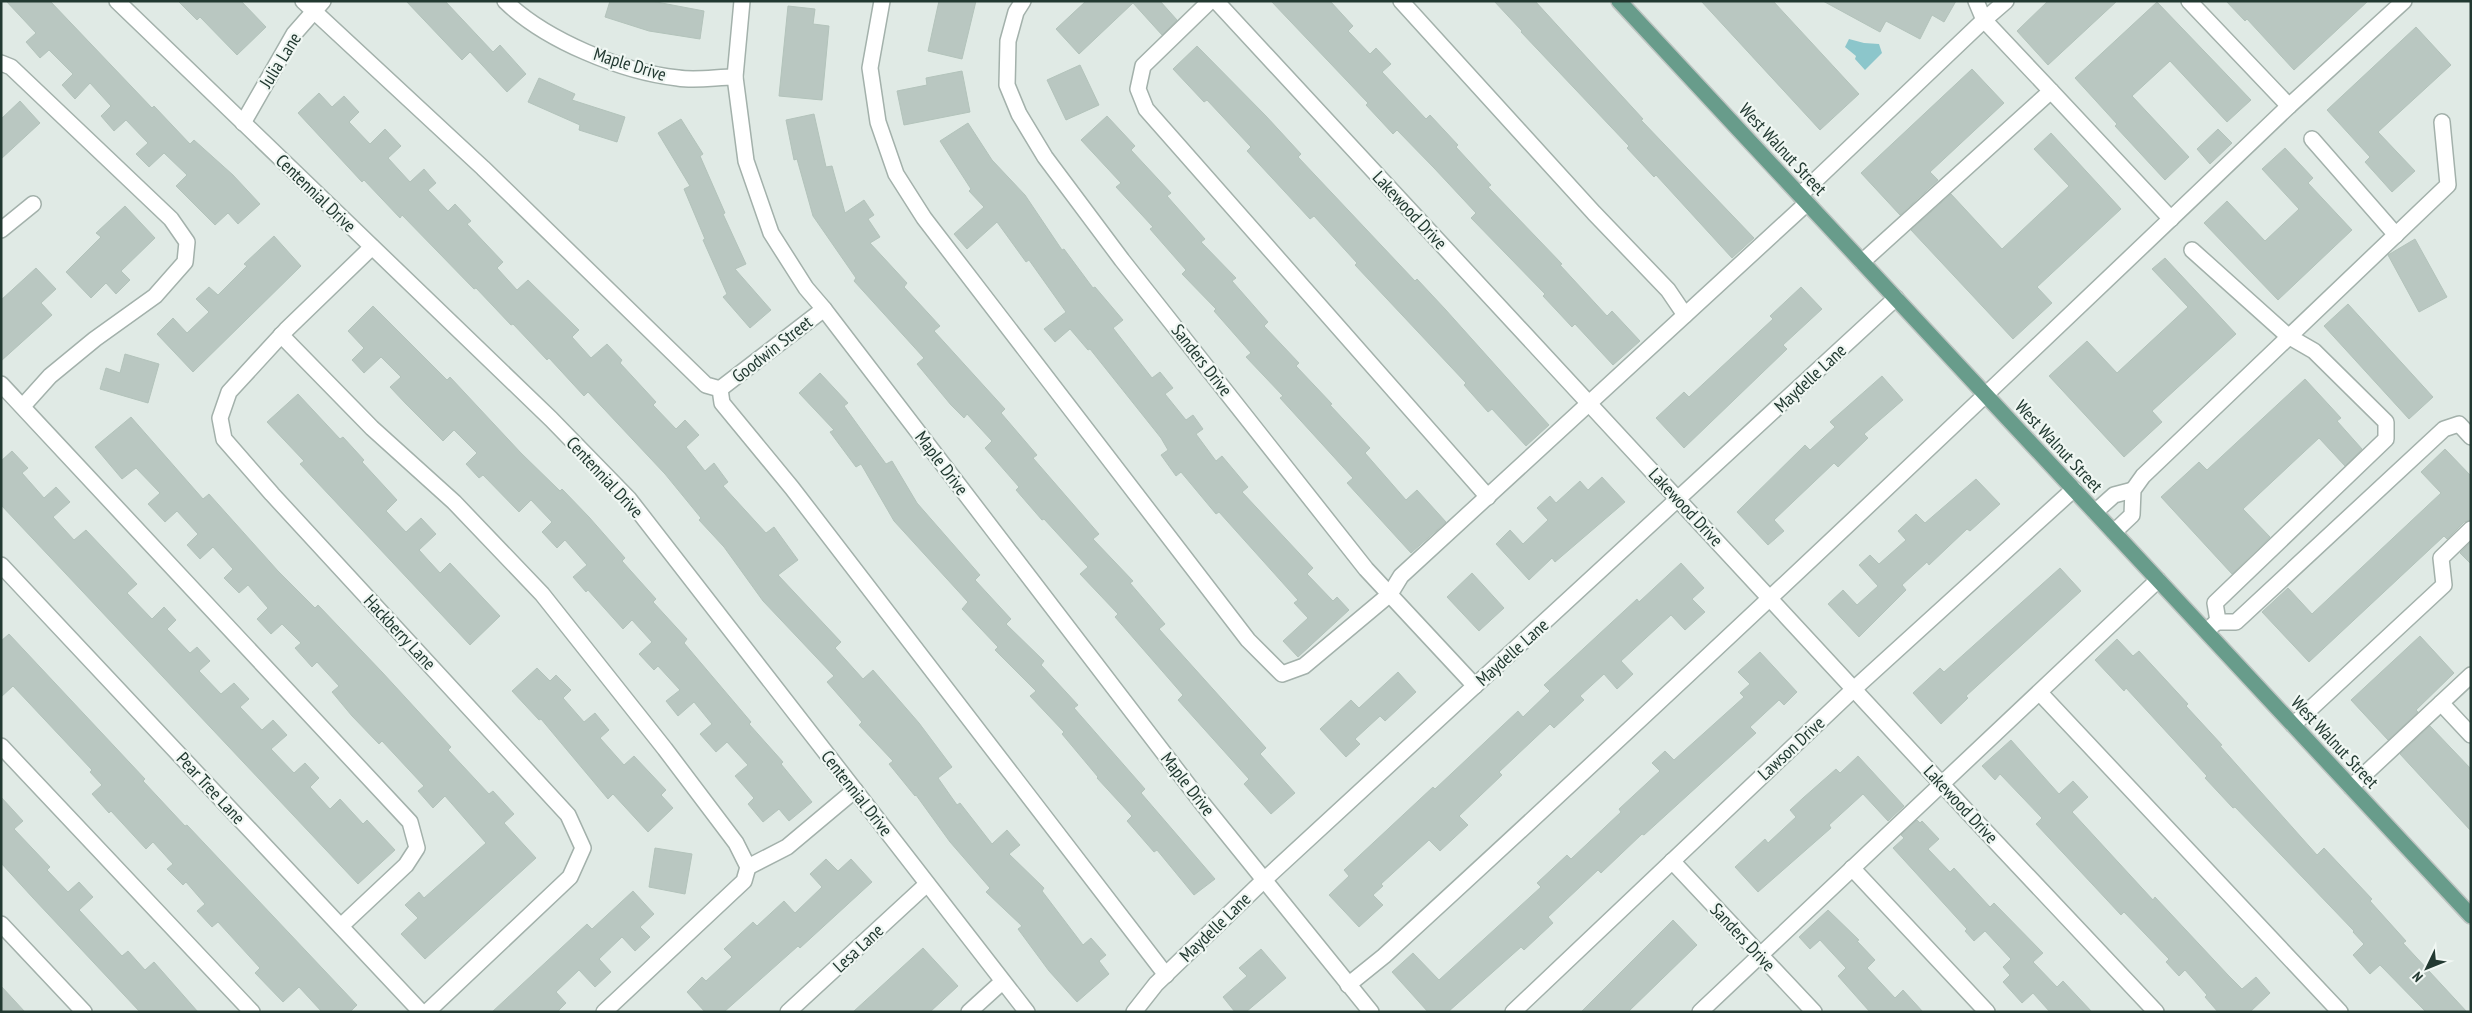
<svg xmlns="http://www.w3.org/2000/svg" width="2472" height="1013" font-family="'PT Sans Narrow',sans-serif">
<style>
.water{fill:#8cc6cb}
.building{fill:#b9c7c1;stroke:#b3c3bb}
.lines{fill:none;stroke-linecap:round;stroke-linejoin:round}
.minor-casing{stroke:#a3b1ab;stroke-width:18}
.major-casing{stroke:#bdc4c1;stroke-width:18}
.minor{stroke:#fff;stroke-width:15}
.major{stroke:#689c8b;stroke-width:15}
.labels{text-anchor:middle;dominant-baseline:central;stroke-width:4.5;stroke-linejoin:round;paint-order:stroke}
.street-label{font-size:18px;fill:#223931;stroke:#f0f7f3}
</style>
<rect width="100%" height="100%" fill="#e0eae5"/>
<polygon class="water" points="1849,39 1864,43 1879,44 1882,53 1865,70 1855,59 1856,56 1845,47"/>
<g class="building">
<polygon points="6,1 50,1 152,108 154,106 190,144 194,140 233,175 260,204 238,224 228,213 215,225 176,186 187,175 164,153 149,167 136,154 148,143 126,120 114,131 101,116 111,106 90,83 75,99 62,85 73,74 49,50 40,58 26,42 36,33"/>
<polygon points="178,1 241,1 266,27 237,55 200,17 197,20"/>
<polygon points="406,1 445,1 493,52 500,45 526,74 507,92 470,52 462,60"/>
<polygon points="610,1 651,1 704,11 700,39 649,31 605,17"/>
<polygon points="939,1 976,1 962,59 928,51"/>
<polygon points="1086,1 1160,1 1177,20 1162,35 1133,3 1079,54 1056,29"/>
<polygon points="1271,1 1330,1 1353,26 1348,31 1370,54 1376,48 1391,64 1382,72 1426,119 1430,115 1458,145 1456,147 1491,185 1488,187 1562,264 1560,265 1607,316 1612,311 1640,341 1613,365 1575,324 1572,327 1543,296 1545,294 1471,218 1476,213 1434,168 1397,130 1393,134 1366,105 1368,103"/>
<polygon points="1494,1 1535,1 1643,119 1641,120 1754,238 1732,258 1656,175 1654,177 1627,148 1629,146 1521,32 1522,31"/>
<polygon points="1701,1 1773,1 1859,94 1820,130"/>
<polygon points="1823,1 1956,1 1944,22 1932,15 1920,39 1886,21 1880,32"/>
<polygon points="2048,1 2117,1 2048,65 2017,31"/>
<polygon points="2226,1 2368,1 2294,70 2247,19 2245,21"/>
<polygon points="2157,2 2251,100 2227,122 2170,61 2132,96 2189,157 2165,180 2115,126 2117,124 2075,78"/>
<polygon points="788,6 815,9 813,24 829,26 822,100 779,96"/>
<polygon points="2416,27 2451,65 2378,132 2415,171 2392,192 2365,162 2370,157 2327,110"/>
<polygon points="1197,46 1266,116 1301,154 1298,157 1415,281 1417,279 1445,309 1549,425 1526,446 1492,409 1488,412 1464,385 1466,383 1355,265 1357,263 1314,216 1310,219 1247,151 1251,147 1207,100 1204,102 1173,69"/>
<polygon points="1080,65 1099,105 1066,120 1047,80"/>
<polygon points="1972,69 2004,103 1930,172 1938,180 1900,215 1861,173"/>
<polygon points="962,71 970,112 904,125 897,91 927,85 926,78"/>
<polygon points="539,78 575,94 572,100 625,117 617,142 579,130 580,125 528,102"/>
<polygon points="319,93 332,107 344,96 359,112 349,122 370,144 385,129 401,146 388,158 410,182 424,169 436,183 428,190 448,211 455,204 471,221 467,224 503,262 497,268 517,290 528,280 579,330 572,337 591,358 607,344 622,360 620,363 656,402 653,405 676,429 685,420 699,435 686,447 705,471 714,463 728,482 723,486 766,533 774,527 798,560 778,575 841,642 835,648 863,679 873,670 919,723 952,767 938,778 957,805 960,803 992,844 1007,830 1020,845 1009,854 1044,888 1042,891 1083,945 1091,938 1106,955 1099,961 1109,974 1077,1002 1049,971 1018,929 1022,926 986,892 990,888 950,842 916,795 915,796 889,764 893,761 859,725 862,722 827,682 834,676 763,601 724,547 699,520 701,518 665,474 588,392 584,396 549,358 547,360 513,324 511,325 476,288 474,289 402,215 400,218 364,180 362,182 298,113"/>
<polygon points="20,101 40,123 1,159 1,119"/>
<polygon points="814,114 826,167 832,166 845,213 864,200 874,215 868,219 880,237 870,243 907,283 904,287 940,326 934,331 1005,409 1001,413 1037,455 1033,458 1099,534 1093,539 1133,581 1130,583 1165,624 1159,629 1266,748 1260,754 1295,793 1271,814 1244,784 1249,779 1178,700 1183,695 1115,617 1118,614 1080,574 1088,567 1044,519 1042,520 1016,490 1019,487 985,448 992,441 967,414 964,418 951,405 917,364 924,358 854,281 856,278 813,216 797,159 794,160 786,120"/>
<polygon points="1107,116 1135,146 1131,150 1171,193 1167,196 1205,239 1201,242 1236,278 1232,281 1268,322 1264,326 1299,363 1296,366 1332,404 1330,405 1370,448 1365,453 1406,500 1417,490 1446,522 1411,553 1347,483 1353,478 1280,398 1283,396 1246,357 1251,353 1214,311 1216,309 1182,274 1186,270 1150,229 1153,227 1116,187 1121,183 1081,140"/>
<polygon points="681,119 703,154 700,156 725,213 723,214 746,264 735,269 771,310 750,328 723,297 727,294 703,240 705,239 684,189 690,186 658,133"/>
<polygon points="968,123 992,160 1025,195 1062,250 1064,249 1093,288 1095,287 1123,320 1113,328 1152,378 1160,372 1173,388 1165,394 1186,420 1193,415 1203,429 1196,434 1216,461 1222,456 1248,487 1242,492 1313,568 1307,574 1333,601 1337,597 1349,610 1298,657 1283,641 1308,618 1294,603 1298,600 1219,512 1216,514 1181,472 1176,476 1161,455 1168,450 1161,438 1090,349 1088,350 1070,329 1055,342 1044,329 1066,312 1029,260 1026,262 997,222 967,249 954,234 984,207 969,191 971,189 940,141"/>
<polygon points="2218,129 2232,143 2210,164 2197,149"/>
<polygon points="2051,133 2121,209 2037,287 2052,303 2013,339 1911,230 1951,194 2002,249 2069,186 2034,149"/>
<polygon points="2285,148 2313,178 2308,183 2352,230 2278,300 2204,223 2227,201 2265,241 2299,209 2262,169"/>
<polygon points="125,206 155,238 121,271 130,280 116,294 106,283 91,298 66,272 101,237 96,233"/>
<polygon points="274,236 301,266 193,372 157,334 173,318 187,333 209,312 196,299 209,287 218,295 247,266 244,264"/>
<polygon points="2415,239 2447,297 2419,312 2388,255"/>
<polygon points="2165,258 2236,334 2152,411 2162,422 2124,457 2049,376 2087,341 2117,373 2188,307 2152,269"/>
<polygon points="36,268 56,289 41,303 52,315 1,361 1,300"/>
<polygon points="1801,287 1822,309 1783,345 1787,349 1684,448 1656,418 1684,392 1689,397 1773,319 1770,316"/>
<polygon points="2348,304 2433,397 2409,419 2324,326"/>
<polygon points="373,306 447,380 450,377 521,453 560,491 562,489 589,517 625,558 622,561 656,599 653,602 687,639 684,643 751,722 749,724 783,762 781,764 812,802 789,821 779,809 763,822 748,804 754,798 735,776 748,765 727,742 716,752 700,734 712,724 694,702 678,716 666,701 680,690 658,666 654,670 639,654 652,642 632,620 623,629 588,590 586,592 573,577 587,565 565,540 557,548 542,532 552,522 531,500 519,512 483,475 479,478 466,464 477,453 454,430 443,441 406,404 390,387 401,377 381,357 364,373 352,360 364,348 348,331"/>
<polygon points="125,354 159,364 148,403 100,389 106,368 120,373"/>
<polygon points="820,373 848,403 844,406 886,464 892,461 917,503 980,575 975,580 1011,619 1006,624 1044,661 1041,665 1078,705 1074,708 1145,789 1141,793 1215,879 1194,895 1157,850 1154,852 1127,821 1132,816 1097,778 1098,777 1062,734 1064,732 1030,696 1036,691 995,650 998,647 962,609 968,602 894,521 861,464 856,467 830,432 834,430 799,393"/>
<polygon points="1882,376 1903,400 1864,434 1868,438 1838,467 1834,463 1774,520 1784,531 1768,545 1737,512 1805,445 1810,450 1835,427 1830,422"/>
<polygon points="2305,379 2341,418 2337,421 2362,449 2345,466 2319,438 2243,509 2270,537 2232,574 2161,497 2199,462 2207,470"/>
<polygon points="298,394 340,439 343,437 364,460 362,462 397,500 386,511 406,532 421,518 436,534 419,550 440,573 450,563 500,616 470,645 300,464 304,461 267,422"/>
<polygon points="131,417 203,499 209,494 278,571 315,608 318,605 382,672 451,747 448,750 489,794 493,791 514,814 504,823 536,858 425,959 401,934 418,918 405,905 419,892 424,898 486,843 445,796 433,808 418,791 424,786 382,741 379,744 352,716 332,692 339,686 317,662 312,667 295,648 301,643 282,624 271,634 257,619 268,608 248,585 239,593 224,578 233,569 213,547 200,559 187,545 198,534 177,511 165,522 148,504 160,493 136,468 122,479 95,447"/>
<polygon points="2445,449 2471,476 2471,520 2464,522 2447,539 2444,536 2309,662 2262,612 2288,588 2312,614 2441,493 2421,472"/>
<polygon points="12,451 28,468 22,473 44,498 56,487 70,502 53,517 74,540 86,530 137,584 127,593 152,619 164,607 176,620 167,629 190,653 197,647 210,661 199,671 221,694 234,683 249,699 240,707 262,730 273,720 287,735 271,749 294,773 305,763 319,778 310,787 330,809 340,799 363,824 367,820 395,850 358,884 1,505 1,461"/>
<polygon points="1602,477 1625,502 1555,562 1552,558 1529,580 1496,544 1510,530 1523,544 1548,520 1537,508 1550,496 1556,503 1580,481 1588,490"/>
<polygon points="1976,479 2000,504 1970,531 1967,529 1929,565 1927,562 1902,585 1906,590 1859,637 1828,604 1843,590 1857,605 1878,586 1859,565 1870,555 1879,564 1906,540 1898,531 1916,514 1925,523"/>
<polygon points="2471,542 2471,564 2460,553"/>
<polygon points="1681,563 1704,588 1692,599 1705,612 1685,630 1671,615 1621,661 1633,674 1617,689 1604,674 1580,696 1584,700 1554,728 1550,724 1499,772 1502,775 1459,816 1468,825 1440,851 1429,840 1381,884 1383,886 1373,895 1383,905 1359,927 1329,895 1349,876 1344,870 1433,787 1435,789 1518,711 1523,717 1550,691 1544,685 1637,599 1639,602"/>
<polygon points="2060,568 2081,591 1966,696 1968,698 1941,724 1913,693 1940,668 1944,672"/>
<polygon points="1472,573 1504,608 1479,631 1447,597"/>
<polygon points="9,634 145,779 143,781 185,826 187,825 357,1005 350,1012 322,1012 299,987 283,1002 255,973 260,968 218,922 212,927 197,911 205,904 186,882 183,885 167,869 173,864 153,842 146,849 111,811 109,813 92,794 102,785 90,772 92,770 13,686 1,697 1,641"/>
<polygon points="2420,636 2454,673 2416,710 2418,712 2388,740 2351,700"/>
<polygon points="2117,639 2133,656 2139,651 2188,704 2186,706 2222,745 2220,746 2317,855 2324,848 2372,899 2370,901 2406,941 2403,943 2467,1012 2426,1012 2380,965 2370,974 2353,955 2364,944 2353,932 2354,931 2235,807 2233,808 2205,778 2207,776 2126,688 2124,691 2095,660"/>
<polygon points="1760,652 1797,692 1784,705 1779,700 1750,727 1756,733 1644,835 1642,834 1601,873 1598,870 1548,917 1553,923 1524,950 1521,947 1448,1012 1428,1012 1392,972 1413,953 1439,980 1541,887 1537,883 1567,855 1571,859 1621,812 1619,809 1660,771 1652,763 1665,751 1674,760 1744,697 1740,693 1750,684 1738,672"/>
<polygon points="537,668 550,681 556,675 571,690 563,698 584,722 595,713 609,730 600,738 624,765 634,756 666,790 661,795 673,808 648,832 613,794 608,799 541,719 539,720 512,691"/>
<polygon points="1398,672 1416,692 1385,721 1380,716 1355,739 1360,744 1346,757 1320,729 1351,700 1359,708"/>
<polygon points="2430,726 2471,769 2471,831 2400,754"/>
<polygon points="2011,740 2059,794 2073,781 2088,797 2072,812 2153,900 2155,897 2228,975 2242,989 2256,977 2270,993 2250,1012 2218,1012 2205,997 2207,995 2185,970 2179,976 2166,962 2169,959 2124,912 2121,915 2036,824 2042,818 2000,774 1995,780 1982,766"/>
<polygon points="1858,756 1904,806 1888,821 1863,794 1829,825 1831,828 1758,892 1735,867 1765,839 1768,843 1796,817 1790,810 1803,798 1836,769 1840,773"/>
<polygon points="1,797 23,821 14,829 50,867 47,870 68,892 79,882 93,897 79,910 122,956 128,951 145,970 154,962 198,1012 140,1012 33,898 1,863"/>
<polygon points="1917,820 1920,823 1922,821 1939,839 1928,849 1950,872 1954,868 1990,907 1994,903 2043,953 2033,962 2057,987 2063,981 2092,1012 2050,1012 2033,993 2022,1003 2003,982 2010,975 2003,967 2011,959 1985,931 1974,941 1965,931 1967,929 1893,848 1904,838 1901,835"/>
<polygon points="655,848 692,854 685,894 649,887"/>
<polygon points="826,859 838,871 851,859 872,882 800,948 798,946 724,1012 705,1012 687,992 702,977 706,981 732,957 724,949 753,922 757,926 784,901 795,913 822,887 810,874"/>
<polygon points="633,891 654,914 640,927 650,937 635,951 622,937 599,959 611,972 595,987 579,970 556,992 566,1003 557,1012 492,1012 587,924 592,929"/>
<polygon points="1828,910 1859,940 1857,941 1875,960 1867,968 1895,998 1903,990 1923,1012 1870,1012 1838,976 1846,968 1820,940 1810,949 1799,937"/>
<polygon points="1673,920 1697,945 1628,1012 1581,1012"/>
<polygon points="923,948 958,986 930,1012 853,1012"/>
<polygon points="1261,949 1286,978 1246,1012 1235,1012 1223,997 1247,976 1239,968"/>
<polygon points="1,986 25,1012 1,1012"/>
</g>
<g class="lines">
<g class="minor-casing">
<g id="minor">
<polyline points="117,1 551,419 629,499 1027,1012"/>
<polyline points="303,1 483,168 706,385 720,389 722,403 792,488 1166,975"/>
<path d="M 505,1 C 545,40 622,72 678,78 C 696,81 717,77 735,77"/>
<polyline points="742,1 735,77 746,161 771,233 806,288 824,309 1202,803 1371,1012"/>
<polyline points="882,1 870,68 878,122 896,174 924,218 1248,640 1282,674 1304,666 1390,594 1401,576 1807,203"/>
<polyline points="1023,1 1016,12 1008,41 1007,85 1019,114 1045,157 1122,260 1366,569 1475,686"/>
<polyline points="1210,1 1143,66 1138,89 1146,109 1488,497"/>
<polyline points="1216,1 1975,820 2156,1012"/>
<polyline points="1401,1 1594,213 1668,290 1685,315"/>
<polyline points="1976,1 1984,20 2006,1"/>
<polyline points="2189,1 2289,106 2404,1"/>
<polyline points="1,63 11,67 171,219 187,242 185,262 155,296 95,339 50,376 23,406"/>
<polyline points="243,123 294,34 323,1"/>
<polyline points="2312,139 2396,235"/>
<polyline points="1800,195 1984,20 2051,91"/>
<polyline points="1,230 33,204"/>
<polyline points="372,247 286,330 229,392 220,418 224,439 272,494 568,815 583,848 570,877 427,1012"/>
<polyline points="2192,250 2288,336 2314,351 2386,422 2386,439 2215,603 2218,621 2206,631"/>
<polyline points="1862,262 2051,91 2171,219"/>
<polyline points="281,335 372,428 454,502 542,594 665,749 736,843 748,867 744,881 604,1012"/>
<polyline points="1,384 410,822 417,848 406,865 341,926"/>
<polyline points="720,389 824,309"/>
<polyline points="2095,512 2114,495 2133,490"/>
<polyline points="2114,532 2132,515 2133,490 2143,476 2448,185 2442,122"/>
<polyline points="1,565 421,1012"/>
<polyline points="2216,622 2236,622 2444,429 2459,424 2471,437"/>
<polyline points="2040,693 2340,1012"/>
<polyline points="2441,703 2471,735"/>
<polyline points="2293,725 2444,585 2441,558 2471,529"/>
<polyline points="1,746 252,1012"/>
<polyline points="2351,787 2471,675"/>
<polyline points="1672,861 1814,1012"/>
<polyline points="748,867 787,847 855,790"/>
<polyline points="1852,868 1987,1012"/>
<polyline points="1,924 84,1012"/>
<path d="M 1348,985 L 1384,956 C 1690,676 1990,392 2289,106"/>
<polyline points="788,1012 927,884"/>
<polyline points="969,1012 1002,982"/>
<polyline points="1134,1012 1156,984 1264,880 1896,298"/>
<polyline points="1513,1012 1855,688 2074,489"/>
<polyline points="1700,1012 2158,580"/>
</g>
</g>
<g class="major-casing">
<polyline id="major" points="1619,1 2471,916"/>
</g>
<use href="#minor" class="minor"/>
<use href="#major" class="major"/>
</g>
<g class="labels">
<g class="street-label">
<text transform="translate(280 60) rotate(-58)">Julia Lane</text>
<text transform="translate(630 64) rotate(17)">Maple Drive</text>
<text transform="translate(1783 149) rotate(47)">West Walnut Street</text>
<text transform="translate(316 193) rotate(44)">Centennial Drive</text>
<text transform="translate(1410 210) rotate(47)">Lakewood Drive</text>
<text transform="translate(772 349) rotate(-38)">Goodwin Street</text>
<text transform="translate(1202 360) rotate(52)">Sanders Drive</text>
<text transform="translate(1810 378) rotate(-43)">Maydelle Lane</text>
<text transform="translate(2059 446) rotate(47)">West Walnut Street</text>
<text transform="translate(942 463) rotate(53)">Maple Drive</text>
<text transform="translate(605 477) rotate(47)">Centennial Drive</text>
<text transform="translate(1686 507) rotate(47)">Lakewood Drive</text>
<text transform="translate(400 632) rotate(47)">Hackberry Lane</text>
<text transform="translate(1512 652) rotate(-42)">Maydelle Lane</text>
<text transform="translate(2335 742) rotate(47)">West Walnut Street</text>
<text transform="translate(1791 748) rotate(-43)">Lawson Drive</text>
<text transform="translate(1188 784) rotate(52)">Maple Drive</text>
<text transform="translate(211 788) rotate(47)">Pear Tree Lane</text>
<text transform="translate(857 793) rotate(52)">Centennial Drive</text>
<text transform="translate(1961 804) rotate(47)">Lakewood Drive</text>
<text transform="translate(1215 927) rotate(-44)">Maydelle Lane</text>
<text transform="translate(1743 937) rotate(47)">Sanders Drive</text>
<text transform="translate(858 948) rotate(-43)">Lesa Lane</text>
</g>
</g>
<rect width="2472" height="1013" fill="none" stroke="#223931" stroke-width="5"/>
<g transform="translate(2427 968) rotate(227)" stroke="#f0f7f3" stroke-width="4" paint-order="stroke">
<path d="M0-4L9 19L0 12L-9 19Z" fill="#223931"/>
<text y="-8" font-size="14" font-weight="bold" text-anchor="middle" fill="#223931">N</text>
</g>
</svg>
